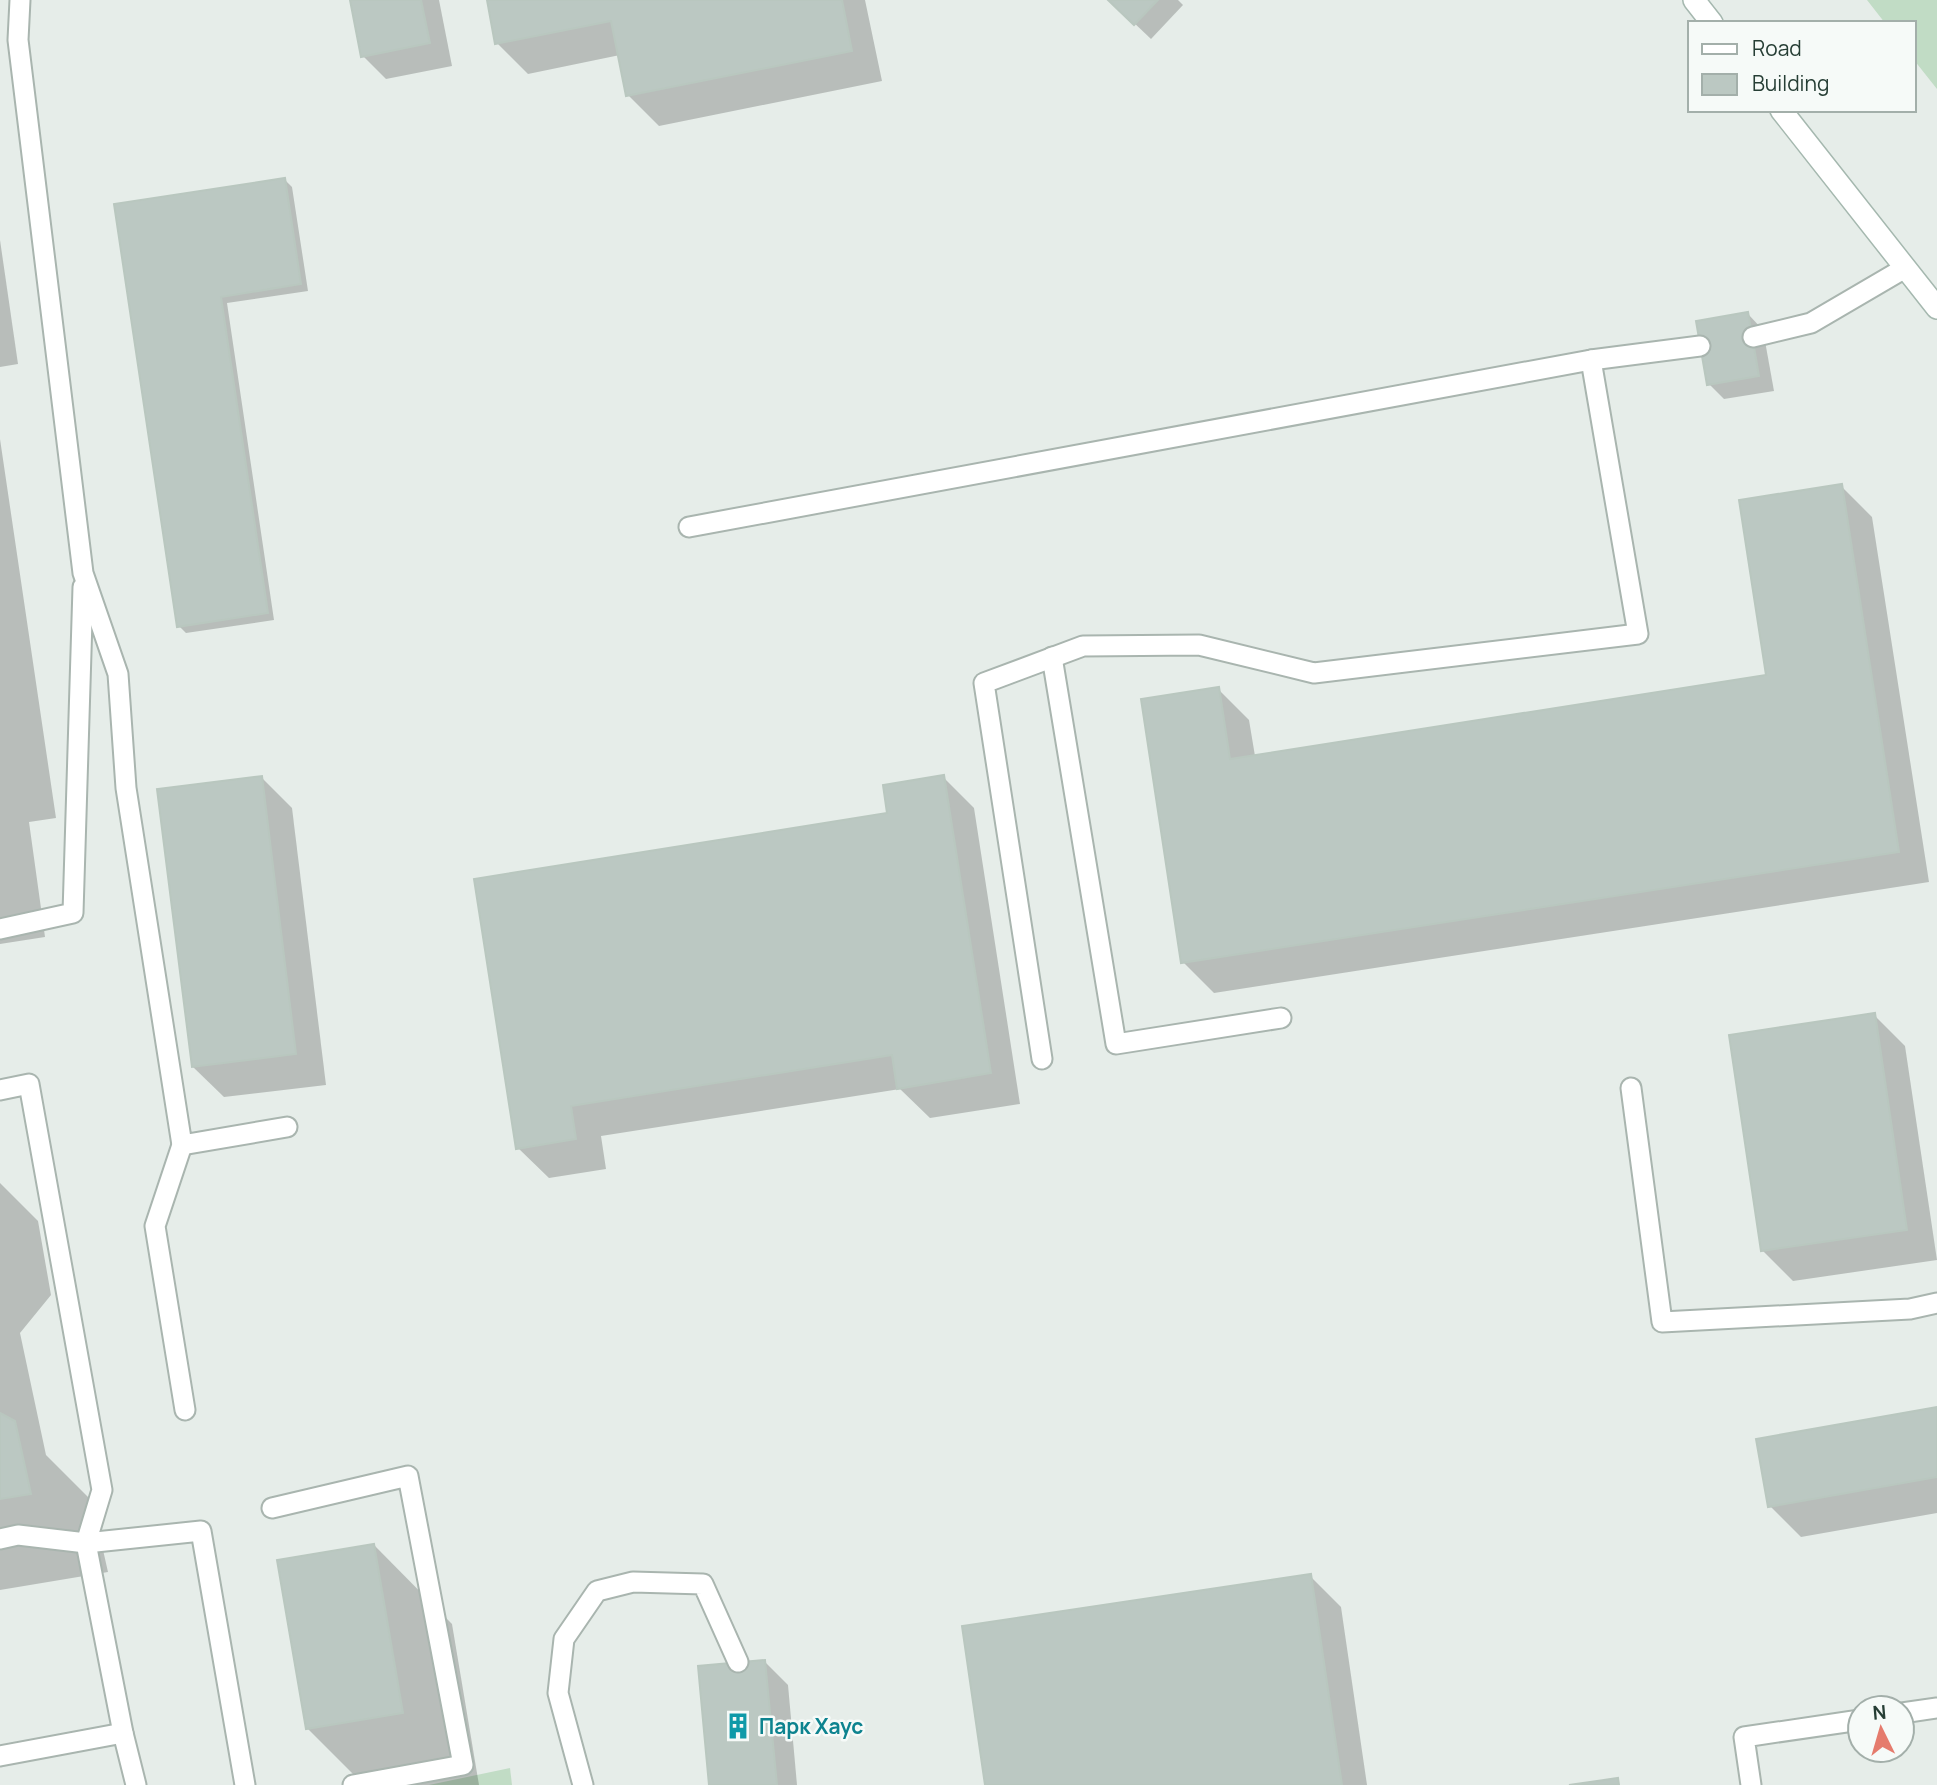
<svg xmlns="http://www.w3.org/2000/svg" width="1937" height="1785" font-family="Manrope,sans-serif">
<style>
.green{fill:#c1dcc5}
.shadow{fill:#0003}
.building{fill:#bbc8c2;stroke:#b9c7bf;stroke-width:2}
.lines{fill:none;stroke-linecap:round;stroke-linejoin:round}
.lane-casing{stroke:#a9b5af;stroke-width:23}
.secondary-casing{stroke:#a5b8af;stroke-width:24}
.lane{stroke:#fff;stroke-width:19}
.secondary{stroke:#fff;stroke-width:21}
.labels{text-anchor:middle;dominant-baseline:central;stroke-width:5;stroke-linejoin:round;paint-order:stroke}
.culture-label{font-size:21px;font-weight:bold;fill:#0d838f;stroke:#f6faf8;text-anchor:start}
</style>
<rect width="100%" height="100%" fill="#e6ede9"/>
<g class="green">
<polygon points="1867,0 1937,0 1937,89 1914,60 1914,23 1885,23"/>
<polygon points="510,1768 512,1785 429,1785"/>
</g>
<g class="shadow">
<polygon points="352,0 439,0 452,66 386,79 363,56"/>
<polygon points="488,0 865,0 882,81 659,126 628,95 620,55 528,74 497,43"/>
<polygon points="1110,0 1178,0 1183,5 1151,39"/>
<polygon points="285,180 292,187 308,291 227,303 274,620 186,633 179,626 116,205"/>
<polygon points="0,240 18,364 0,367"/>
<polygon points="1748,314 1763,330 1774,391 1724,399 1709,384"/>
<polygon points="0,439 56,818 29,822 45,937 0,944"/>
<polygon points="1841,486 1872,517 1929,882 1214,993 1183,962 1218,689 1249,720 1255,756 1768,677"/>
<polygon points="261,777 292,808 326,1085 224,1097 193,1067"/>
<polygon points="943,777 974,808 1020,1104 930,1118 900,1089 601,1136 606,1169 549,1178 518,1148 889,815"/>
<polygon points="1874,1015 1905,1046 1937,1260 1793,1281 1763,1251"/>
<polygon points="0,1183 38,1221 51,1295 20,1333 46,1455 92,1501 108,1572 0,1590"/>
<polygon points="1937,1409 1937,1513 1801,1537 1770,1506"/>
<polygon points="374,1545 452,1624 479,1785 364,1785 307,1728"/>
<polygon points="1310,1576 1341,1607 1367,1785 987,1785"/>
<polygon points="765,1662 788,1685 797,1785 711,1785"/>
</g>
<g class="building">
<polygon points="350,0 421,0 430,43 361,57"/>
<polygon points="487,0 842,0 852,51 626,96 611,21 495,44"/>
<polygon points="1108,0 1158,0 1134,25"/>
<polygon points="285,178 301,284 221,297 268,613 177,627 114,204"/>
<polygon points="1748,312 1759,376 1707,385 1696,321"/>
<polygon points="1842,484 1899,852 1181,963 1141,699 1219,687 1230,759 1766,675 1739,500"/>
<polygon points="944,775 991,1073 897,1089 892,1055 571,1106 576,1139 516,1149 474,879 887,813 883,785"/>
<polygon points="262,776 296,1054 192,1067 157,789"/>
<polygon points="1875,1013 1907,1230 1761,1251 1729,1035"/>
<polygon points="1937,1407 1937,1477 1768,1507 1756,1439"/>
<polygon points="0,1413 15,1421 31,1494 0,1499"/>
<polygon points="374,1544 403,1713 306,1729 277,1560"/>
<polygon points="1311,1574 1342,1785 985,1785 962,1626"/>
<polygon points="765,1660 777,1785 709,1785 698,1666"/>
<polygon points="1618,1778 1619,1785 1569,1785"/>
</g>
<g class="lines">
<g class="lane-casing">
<g id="lane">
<polyline points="20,0 18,40 83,573 118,674 126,788 182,1145 287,1127"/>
<polyline points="1753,337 1811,323 1905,268"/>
<polyline points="689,527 1591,360 1700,346"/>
<polyline points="1052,657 1116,1044 1281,1018"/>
<polyline points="0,929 73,913 83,587"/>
<polyline points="1042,1059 984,683 1083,646 1199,645 1314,673 1638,634 1591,360"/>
<polyline points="1631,1088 1662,1322 1910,1309 1937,1303"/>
<polyline points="0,1090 29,1084 102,1490 86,1543 123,1733 136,1785"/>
<polyline points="182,1145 155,1226 185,1410"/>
<polyline points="272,1508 408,1476 463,1765 353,1785"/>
<polyline points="0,1539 18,1535 86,1543 201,1531 245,1785"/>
<polyline points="1902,1713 1937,1708"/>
<polyline points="0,1756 123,1733"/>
<polyline points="583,1785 558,1693 564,1639 597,1591 633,1582 703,1584 738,1662"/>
<polyline points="1751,1785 1744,1737 1860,1720"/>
</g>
</g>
<g class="secondary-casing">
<g id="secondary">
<polyline points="1694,0 1712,23"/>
<polyline points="1781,110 1937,308"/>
</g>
</g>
<use href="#lane" class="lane"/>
<use href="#secondary" class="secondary"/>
</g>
<defs>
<g id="building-bare" transform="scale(2.1)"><path d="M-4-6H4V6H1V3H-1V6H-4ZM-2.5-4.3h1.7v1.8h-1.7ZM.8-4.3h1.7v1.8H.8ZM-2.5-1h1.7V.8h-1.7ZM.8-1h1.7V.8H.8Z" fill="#0f9aa8" stroke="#f6faf8" stroke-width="2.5" paint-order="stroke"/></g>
</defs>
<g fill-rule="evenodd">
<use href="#building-bare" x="738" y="1726"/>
</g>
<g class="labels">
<g class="culture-label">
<text x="759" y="1726">Парк Хаус</text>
</g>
</g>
<rect x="1688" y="21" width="228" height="91" fill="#f6faf8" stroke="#a3afaa" stroke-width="2"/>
<rect x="1702" y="44" width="35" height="10" fill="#ffffff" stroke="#a3afaa" stroke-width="2"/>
<text x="1752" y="56" font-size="21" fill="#263e35">Road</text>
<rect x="1702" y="74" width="35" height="21" fill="#bbc8c2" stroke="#a3afaa" stroke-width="2"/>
<text x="1752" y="91" font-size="21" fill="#263e35">Building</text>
<g transform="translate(1881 1729) rotate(355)"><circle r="33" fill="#f6faf8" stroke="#a3afaa" stroke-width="2"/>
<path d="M0-5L12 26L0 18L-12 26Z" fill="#e57b6d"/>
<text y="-10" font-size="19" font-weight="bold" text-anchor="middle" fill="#263e35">N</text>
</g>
</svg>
